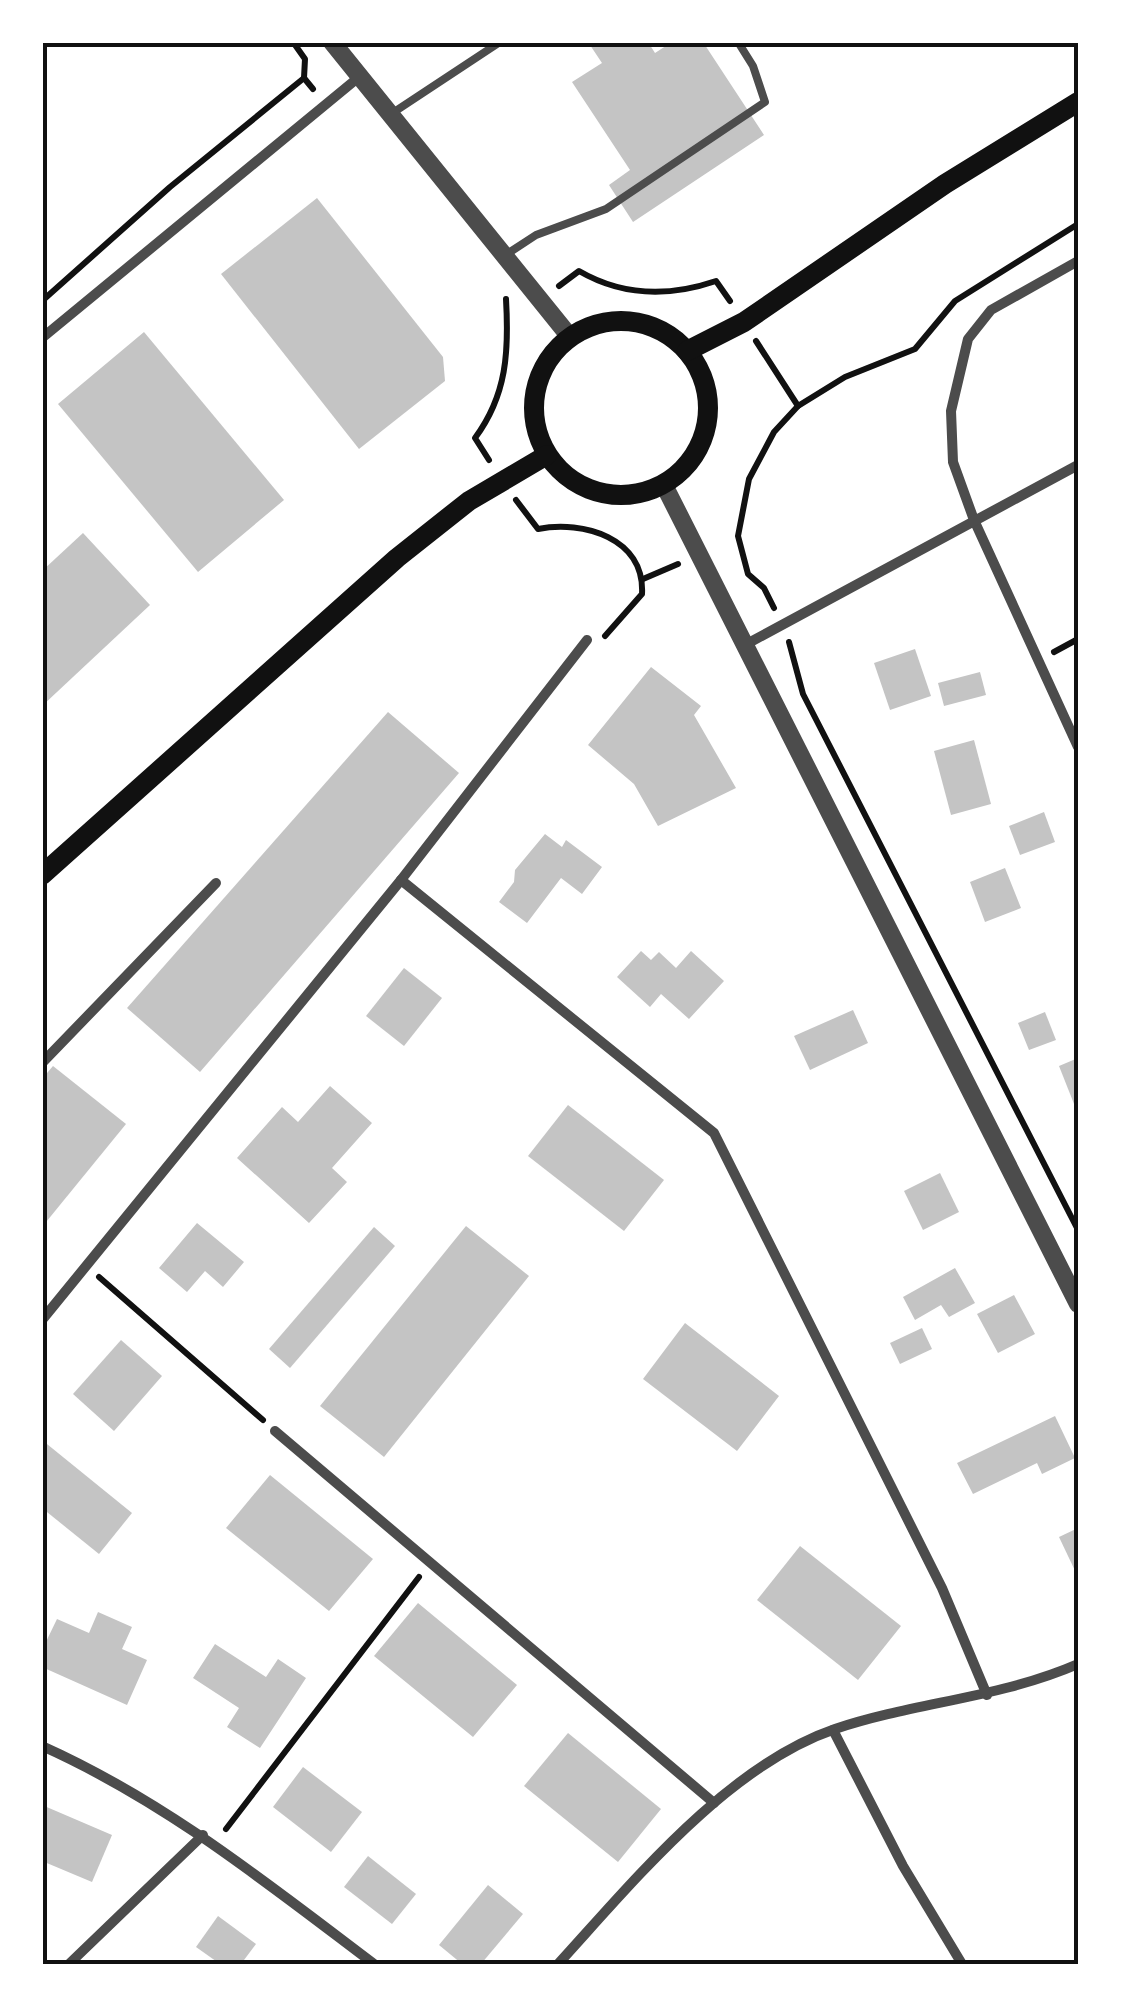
<svg xmlns="http://www.w3.org/2000/svg" width="1121" height="2007" font-family="Manrope,sans-serif">
<style>
.building{fill:#c4c4c4}
.lines{fill:none;stroke-linecap:round;stroke-linejoin:round}
.path{stroke:#111;stroke-width:6}
.service{stroke:#4c4c4c;stroke-width:8}
.minor{stroke:#4c4c4c;stroke-width:10}
.tertiary{stroke:#4c4c4c;stroke-width:18}
.secondary{stroke:#111;stroke-width:20}
.neatline{fill:none;stroke:#111;stroke-width:4}
</style>
<rect width="100%" height="100%" fill="#fff"/>
<g class="building">
<polygon points="588,42 648,42 655,53 672,42 703,42 764,135 633,222 609,185 630,170 572,82 602,63"/>
<polygon points="317,198 443,357 445,381 359,449 221,274"/>
<polygon points="144,332 284,500 198,572 58,404"/>
<polygon points="83,533 150,605 42,706 42,571"/>
<polygon points="915,649 931,696 890,710 874,663"/>
<polygon points="651,667 701,706 694,715 736,788 658,826 634,784 588,745"/>
<polygon points="980,672 986,695 944,706 938,683"/>
<polygon points="388,712 459,773 200,1072 127,1008"/>
<polygon points="974,740 991,804 951,815 934,751"/>
<polygon points="1044,812 1055,842 1020,855 1009,826"/>
<polygon points="545,834 562,847 566,840 602,867 582,894 561,878 527,923 499,902 514,882 515,870"/>
<polygon points="1005,868 1021,908 985,922 970,882"/>
<polygon points="641,951 651,960 659,952 676,968 691,951 724,981 689,1019 661,994 650,1007 617,977"/>
<polygon points="404,968 442,998 404,1046 366,1016"/>
<polygon points="853,1010 868,1043 810,1070 794,1036"/>
<polygon points="1045,1012 1056,1040 1029,1050 1018,1023"/>
<polygon points="1078,1058 1078,1114 1059,1066"/>
<polygon points="53,1066 126,1124 42,1227 42,1079"/>
<polygon points="330,1086 372,1123 332,1168 347,1182 309,1223 237,1158 282,1107 298,1122"/>
<polygon points="568,1105 664,1180 624,1231 528,1156"/>
<polygon points="940,1173 959,1212 923,1230 904,1191"/>
<polygon points="197,1223 244,1262 223,1287 205,1271 187,1292 159,1268"/>
<polygon points="466,1226 529,1276 384,1457 320,1406"/>
<polygon points="374,1227 395,1246 290,1368 269,1349"/>
<polygon points="955,1268 975,1303 949,1317 941,1305 915,1320 903,1297"/>
<polygon points="1014,1295 1035,1334 998,1353 977,1314"/>
<polygon points="685,1323 779,1396 737,1451 643,1379"/>
<polygon points="922,1328 932,1349 900,1364 890,1343"/>
<polygon points="121,1340 162,1376 114,1431 73,1394"/>
<polygon points="1055,1416 1075,1458 1042,1474 1037,1463 973,1494 957,1463"/>
<polygon points="42,1440 132,1513 99,1554 42,1508"/>
<polygon points="270,1475 373,1559 329,1611 226,1528"/>
<polygon points="1078,1528 1078,1577 1059,1537"/>
<polygon points="800,1546 901,1626 858,1680 757,1600"/>
<polygon points="418,1603 517,1685 473,1737 374,1656"/>
<polygon points="98,1612 132,1627 122,1649 147,1660 127,1705 42,1667 42,1650 57,1619 89,1633"/>
<polygon points="215,1644 266,1677 278,1659 306,1678 260,1748 227,1727 239,1708 193,1678"/>
<polygon points="568,1733 661,1809 618,1862 524,1786"/>
<polygon points="303,1767 362,1812 331,1852 273,1807"/>
<polygon points="42,1805 112,1835 92,1882 42,1861"/>
<polygon points="368,1856 416,1894 392,1924 344,1887"/>
<polygon points="488,1885 523,1914 481,1964 462,1964 439,1945"/>
<polygon points="218,1916 256,1944 241,1964 220,1964 196,1947"/>
</g>
<g class="lines">
<g class="path">
<polyline points="293,42 305,59 304,78 313,89"/>
<path d="M 559,286 L 579,271 C 622,296 669,297 716,281 L 730,301"/>
<polyline points="42,301 170,187 304,78"/>
<polyline points="756,341 798,406"/>
<path d="M 489,460 L 475,438 C 507,395 509,351 506,299"/>
<path d="M 516,500 L 538,529 C 583,520 645,538 642,594 L 605,636"/>
<polyline points="643,579 678,564"/>
<polyline points="774,608 764,588 748,574 738,536 749,479 774,432 798,406 845,377 915,349 955,301 1078,224"/>
<polyline points="789,642 803,694 1078,1230"/>
<polyline points="1054,652 1078,639"/>
<polyline points="99,1277 263,1420"/>
<polyline points="226,1829 419,1577"/>
</g>
<g class="service">
<polyline points="391,114 500,42"/>
<polyline points="504,256 536,235 606,209 765,102 753,66 738,42"/>
</g>
<g class="minor">
<polyline points="1078,261 991,310 968,339 951,411 953,462 974,520 1078,747"/>
<polyline points="42,338 359,77"/>
<polyline points="743,646 1078,465"/>
<polyline points="401,880 714,1133 942,1588 987,1695"/>
<polyline points="42,1063 216,883"/>
<polyline points="42,1320 401,880 587,640"/>
<polyline points="275,1431 714,1803"/>
<polyline points="833,1730 903,1866 962,1964"/>
<path d="M 42,1746 C 165,1801 268,1884 374,1964"/>
<polyline points="69,1964 203,1835"/>
<path d="M 558,1964 C 633,1882 727,1766 835,1729 C 916,1702 1000,1698 1078,1664"/>
</g>
<g class="tertiary">
<polyline points="332,42 570,337"/>
<polyline points="664,485 1078,1304"/>
</g>
<g class="secondary">
<circle cx="621" cy="408" r="87"/>
<polyline points="687,351 744,322 945,184 1078,102"/>
<polyline points="42,875 397,558 469,501 547,455"/>
</g>
</g>
<rect width="1121" height="2007" fill="none" stroke="#ffffff" stroke-width="90"/>
<rect x="45" y="45" width="1031" height="1917" class="neatline"/>
</svg>
